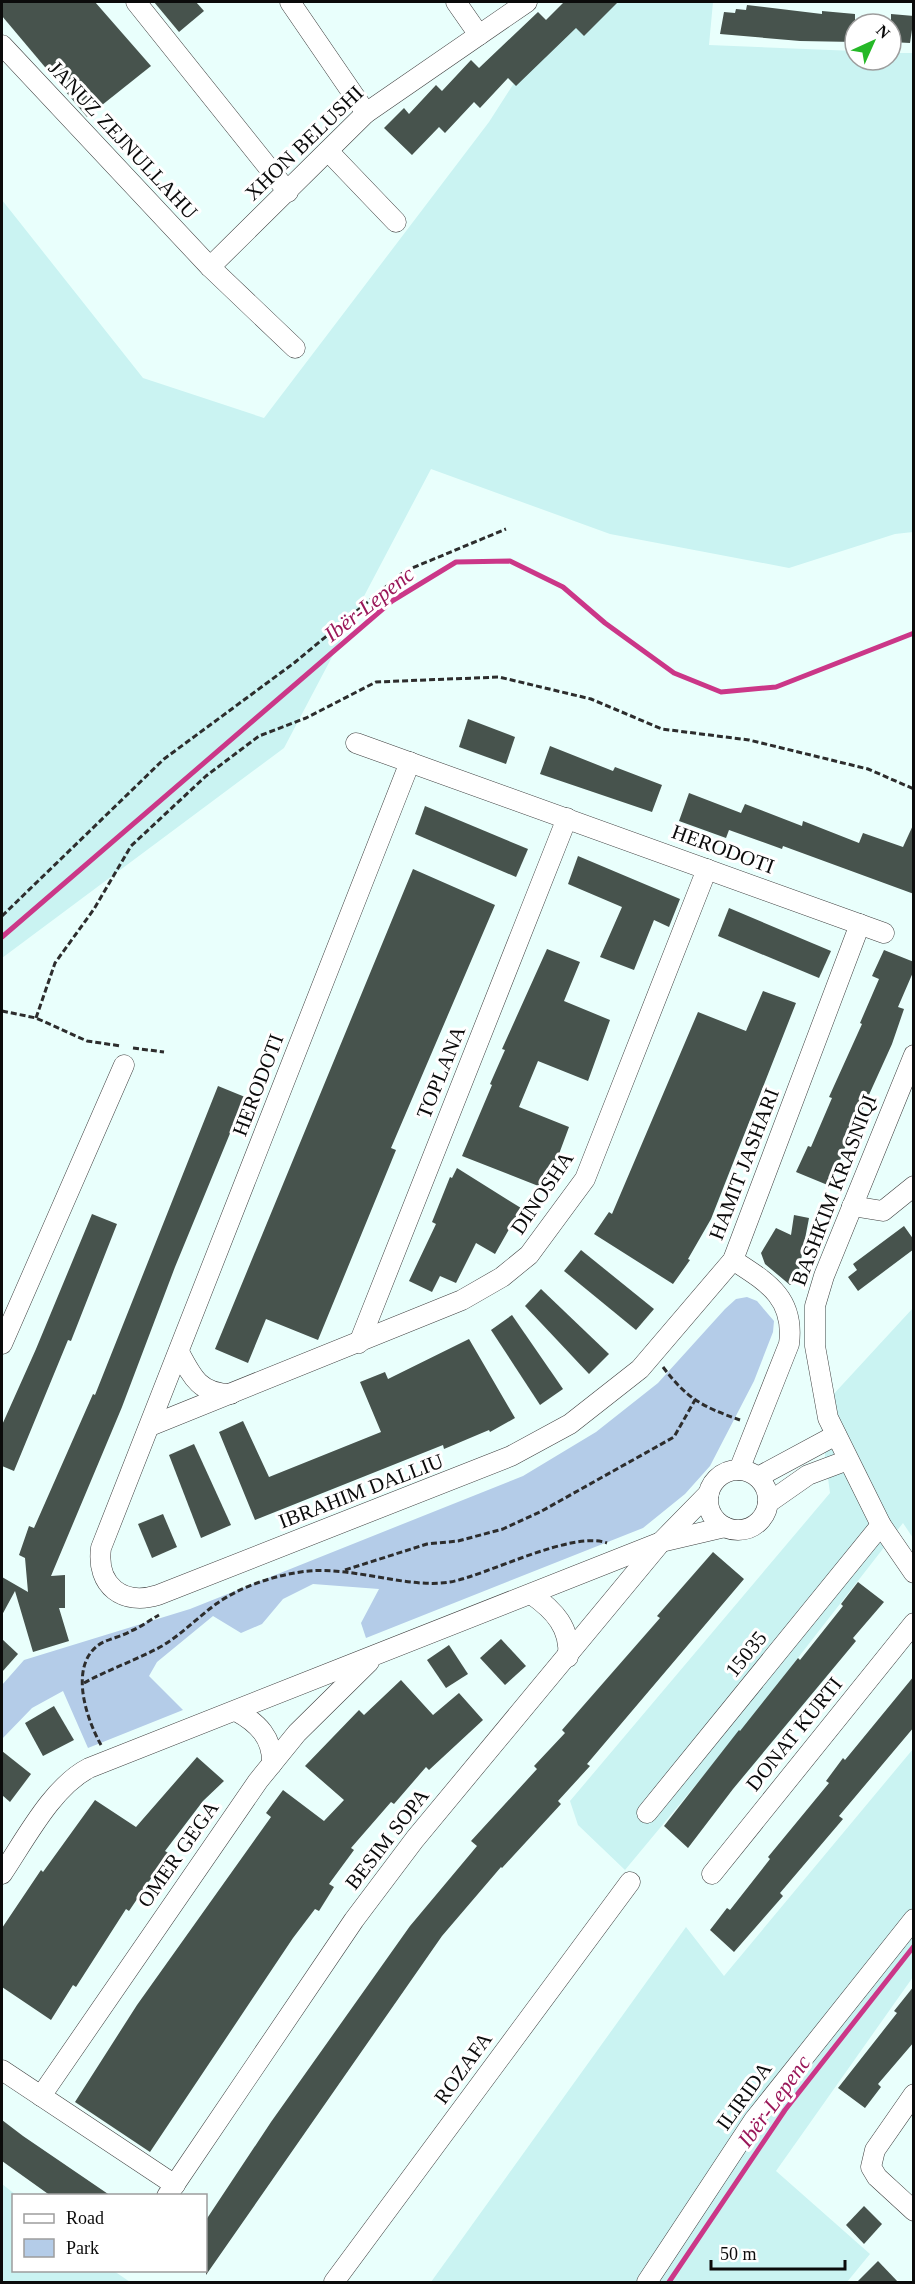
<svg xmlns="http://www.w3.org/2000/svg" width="915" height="2284" font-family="'Times New Roman',serif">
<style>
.farmland{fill:#caf3f2}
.green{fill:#b4cce8}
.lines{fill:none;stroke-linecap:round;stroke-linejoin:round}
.stream{stroke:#cb3788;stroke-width:5}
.building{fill:#47534d}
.street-casing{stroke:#3e3e3e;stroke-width:21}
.path{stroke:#2d2d2d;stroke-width:3;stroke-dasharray:6 3;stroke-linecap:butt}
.street{stroke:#fff;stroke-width:20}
.labels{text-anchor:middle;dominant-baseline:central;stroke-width:6;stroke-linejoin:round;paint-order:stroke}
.street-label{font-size:21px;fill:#0b0b0b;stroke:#fff}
.water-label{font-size:22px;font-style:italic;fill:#9a1759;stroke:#fff}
</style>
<rect width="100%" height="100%" fill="#e9fffc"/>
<g class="farmland">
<polygon points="580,2 713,2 709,45 855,51 855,60 891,60 891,53 913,53 913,532 895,534 789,568 610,534 431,469 284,748 2,958 2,200 143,378 264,418 489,122 554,21"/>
<polygon points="913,1308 913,1538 903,1523 748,1722 625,1870 578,1825 570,1801 830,1493 819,1410"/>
<polygon points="913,1749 913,1977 776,2171 870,2254 847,2282 431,2282 686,1927 724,1976"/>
<polygon points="2,2184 16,2195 14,2196 14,2270 114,2271 130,2282 2,2282"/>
</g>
<polygon class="green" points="747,1297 757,1301 774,1321 773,1332 754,1381 710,1466 685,1494 643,1528 366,1638 361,1623 379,1589 313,1584 283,1599 262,1624 241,1633 213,1616 157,1662 149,1676 183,1710 88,1748 63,1691 32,1708 2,1739 2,1685 24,1660 190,1609 523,1476 596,1432 658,1383 725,1309 736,1299"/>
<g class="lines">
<g class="stream">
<polyline points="2,937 392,601 456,562 510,561 563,587 605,623 674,673 721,692 776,687 914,633"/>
<polyline points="669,2282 785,2110 914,1946"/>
</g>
</g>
<g class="building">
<polygon points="2,2 95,2 151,66 87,117 2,16"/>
<polygon points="154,2 196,2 204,11 179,32"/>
<polygon points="564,2 618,2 584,36 576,28 516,86 508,78 480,108 474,102 445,133 439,127 412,155 384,128 404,108 409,114 436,85 442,91 471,60 479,68 538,12 546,20"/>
<polygon points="747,5 822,14 822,11 855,14 855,42 800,41 720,34 724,12 735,13 736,9 746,10"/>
<polygon points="891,14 914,16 910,43 891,42"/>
<polygon points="468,719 515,737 506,764 459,747"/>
<polygon points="550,746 613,771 615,767 662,785 652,812 540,774"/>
<polygon points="689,793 741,813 745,804 802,826 803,821 859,843 863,833 903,847 914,823 914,894 783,846 782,849 729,830 726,838 679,821"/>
<polygon points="425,806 528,849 516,877 415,834"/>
<polygon points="578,856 680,899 669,927 654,920 634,970 600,957 622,907 568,884"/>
<polygon points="413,869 495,905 391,1148 396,1150 318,1340 266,1319 248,1363 215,1349"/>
<polygon points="729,908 831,951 819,978 718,936"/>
<polygon points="547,949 580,962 564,1001 610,1020 588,1081 538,1061 519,1107 569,1127 546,1189 462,1156 492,1085 490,1084 505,1050 502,1049"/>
<polygon points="884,950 914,962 914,970 898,1007 904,1009 892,1044 858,1119 861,1119 850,1146 846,1145 830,1186 796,1172 808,1146 811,1147 832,1098 829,1097 862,1024 860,1023 879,979 872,976"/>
<polygon points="763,991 796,1003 711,1219 688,1259 690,1260 673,1284 594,1234 609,1212 612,1214 698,1012 746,1031"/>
<polygon points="218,1086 245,1097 175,1267 122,1407 51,1576 65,1575 65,1608 59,1608 69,1641 33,1652 15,1591 2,1615 2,1577 28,1592 25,1558 19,1555 29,1526 34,1528 93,1394 95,1395"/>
<polygon points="457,1168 521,1208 495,1254 476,1243 456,1283 440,1276 432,1292 409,1281 436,1224 432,1222 450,1177 452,1178"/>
<polygon points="92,1214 117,1224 71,1341 68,1340 14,1471 2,1466 2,1425 36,1349"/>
<polygon points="794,1215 809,1218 797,1281 790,1285 765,1264 761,1253 776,1228 791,1235"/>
<polygon points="904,1226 914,1240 914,1249 858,1291 848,1277 857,1270 853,1264"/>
<polygon points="581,1250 654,1309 636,1330 564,1271"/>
<polygon points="541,1289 609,1354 589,1374 525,1306"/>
<polygon points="512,1315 563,1389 540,1405 491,1330"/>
<polygon points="469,1339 515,1418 490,1432 489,1430 444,1449 443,1445 255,1520 219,1432 243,1421 269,1477 381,1432 360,1382 385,1372 388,1379"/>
<polygon points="194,1444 231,1525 201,1538 169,1455"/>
<polygon points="163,1514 177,1547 152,1558 138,1524"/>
<polygon points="713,1552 744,1579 587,1764 590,1766 558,1801 561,1804 502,1868 501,1867 442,1936 206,2275 206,2220 271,2122 410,1926 477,1846 471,1841 537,1769 534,1766 565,1733 562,1730 660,1618 657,1616"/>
<polygon points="858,1582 884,1602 853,1638 856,1641 733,1789 688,1848 664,1826 739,1730 740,1731 798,1658 800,1660 843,1606 841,1604"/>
<polygon points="2,1639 18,1654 2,1672"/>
<polygon points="501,1639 526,1666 505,1685 480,1658"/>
<polygon points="449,1645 468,1674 446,1688 427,1660"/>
<polygon points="914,1676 914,1727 839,1816 843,1819 780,1893 783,1896 734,1952 710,1930 727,1908 730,1910 770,1859 768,1857 829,1783 826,1781 843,1758 845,1760"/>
<polygon points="401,1680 433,1715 459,1693 483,1720 429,1770 426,1767 394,1804 391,1802 351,1848 354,1850 329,1884 334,1887 319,1911 315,1909 293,1938 150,2152 75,2102 137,2005 271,1817 266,1813 283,1790 324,1821 344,1800 305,1766 359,1710 364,1715"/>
<polygon points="54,1706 74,1740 43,1756 25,1723"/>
<polygon points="2,1751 31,1774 10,1802 2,1795"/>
<polygon points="197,1757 224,1781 203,1801 165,1851 168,1853 152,1877 129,1911 126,1909 76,1987 73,1985 51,2020 2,1987 2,1928 41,1870 43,1872 95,1800 136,1827"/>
<polygon points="914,1986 914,2042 878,2084 881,2087 865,2108 838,2088 897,2013 894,2011"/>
<polygon points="2,2120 23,2136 111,2196 51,2196 2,2161"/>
<polygon points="864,2206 882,2224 864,2244 846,2225"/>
<polygon points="878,2261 899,2283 856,2283"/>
</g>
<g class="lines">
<g class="street-casing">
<g id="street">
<polyline points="136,2 288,192"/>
<polyline points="290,2 366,113"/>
<polyline points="456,2 479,35"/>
<polyline points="2,45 210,267 295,348"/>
<polyline points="328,151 396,222"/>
<polyline points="210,267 366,113 527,2"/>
<polyline points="356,743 884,933"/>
<path d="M 410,762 L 101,1548 C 96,1586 123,1606 158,1595 L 511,1456 L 570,1424 L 640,1369 L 733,1260 L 860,924"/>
<polyline points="914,1055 824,1276 815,1306 815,1346 828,1418 881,1525 914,1573"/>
<polyline points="852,1206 883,1211 914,1186"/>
<path d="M 733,1260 C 767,1282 795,1298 789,1344 L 739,1470"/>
<polyline points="359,1343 567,818"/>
<polyline points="2,1344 124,1065"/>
<path d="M 179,1352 C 192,1377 200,1394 231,1394"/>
<polyline points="150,1426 462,1300 502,1277 529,1255 585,1179 707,869"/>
<circle cx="738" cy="1500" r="30"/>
<polyline points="758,1477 836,1435"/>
<polyline points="768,1503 808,1475 848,1460"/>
<path d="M 531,1594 C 554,1610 571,1628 568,1657"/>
<path d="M 236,1711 C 258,1723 273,1738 272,1764"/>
<polyline points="647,1813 881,1525"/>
<path d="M 2,1874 C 25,1840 52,1787 89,1768 L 661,1542 L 725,1527"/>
<polyline points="712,1874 914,1623"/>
<polyline points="2,2070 175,2185"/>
<polyline points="914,2094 875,2150 871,2167 877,2177 914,2211"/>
<polyline points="41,2096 258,1781 297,1733 369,1662"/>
<polyline points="167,2196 354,1920 415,1839 661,1542 709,1493"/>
<polyline points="334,2282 630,1882"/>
<polyline points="647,2282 754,2120 914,1919"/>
</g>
</g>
<g class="path">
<polyline points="2,916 164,759 294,663 405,571 506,529"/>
<polyline points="2,1011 36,1018 87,1041 121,1046"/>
<polyline points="36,1018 55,963 94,909 131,846 206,776 259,736 306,718 376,682 499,677 591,699 662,729 749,740 868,769 914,789"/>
<polyline points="133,1048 164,1052"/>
<path d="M 663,1367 C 687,1399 703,1407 740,1420"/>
<polyline points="345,1570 427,1544 458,1541 503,1529 540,1512 674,1437 695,1400"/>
<path d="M 84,1683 C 109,1669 137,1660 162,1646 C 182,1634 197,1618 216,1604 C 241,1586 278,1574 309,1571 C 355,1567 409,1589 450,1582 C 488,1575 572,1530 607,1543"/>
<path d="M 101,1745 C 87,1720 69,1669 97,1646 C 106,1639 121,1637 131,1631 C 141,1627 150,1620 159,1615"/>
</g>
<use href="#street" class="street"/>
</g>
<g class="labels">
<g class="street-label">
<text transform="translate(123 140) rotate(47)">JANUZ ZEJNULLAHU</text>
<text transform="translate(304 143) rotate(-44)">XHON BELUSHI</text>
<text transform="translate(723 849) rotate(20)">HERODOTI</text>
<text transform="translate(441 1072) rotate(-68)">TOPLANA</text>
<text transform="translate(258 1085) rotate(-69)">HERODOTI</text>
<text transform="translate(744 1164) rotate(-69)">HAMIT JASHARI</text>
<text transform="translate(834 1190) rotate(-69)">BASHKIM KRASNIQI</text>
<text transform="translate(542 1193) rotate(-56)">DINOSHA</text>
<text transform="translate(361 1491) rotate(-21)">IBRAHIM DALLIU</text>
<text transform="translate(746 1654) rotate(-51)">15035</text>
<text transform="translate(794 1734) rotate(-51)">DONAT KURTI</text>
<text transform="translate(387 1839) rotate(-52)">BESIM SOPA</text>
<text transform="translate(178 1854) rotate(-55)">OMER GEGA</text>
<text transform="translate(463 2068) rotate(-54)">ROZAFA</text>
<text transform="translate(744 2096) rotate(-54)">ILIRIDA</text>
</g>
<g class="water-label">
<text transform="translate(369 604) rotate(-38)">Ibër-Lepenc</text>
<text transform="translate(774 2101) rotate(-54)">Ibër-Lepenc</text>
</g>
</g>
<rect width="915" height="2284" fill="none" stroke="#0b0b0b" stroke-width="6"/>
<rect x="12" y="2194" width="195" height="78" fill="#ffffff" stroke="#9d9d9d" stroke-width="1.5"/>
<rect x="24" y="2214" width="30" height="9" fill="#ffffff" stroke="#9d9d9d" stroke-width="1.5"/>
<text x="66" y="2224" font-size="18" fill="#0b0b0b">Road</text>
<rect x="24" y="2239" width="30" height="18" fill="#b4cce8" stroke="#9d9d9d" stroke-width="1.5"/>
<text x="66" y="2254" font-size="18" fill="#0b0b0b">Park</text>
<g transform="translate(873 42) rotate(45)"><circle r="28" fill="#ffffff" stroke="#9d9d9d" stroke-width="1.5"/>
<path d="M0-4.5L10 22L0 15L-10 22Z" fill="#25b827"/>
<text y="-9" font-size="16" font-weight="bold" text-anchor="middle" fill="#0b0b0b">N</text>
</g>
<path d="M711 2260v9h134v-9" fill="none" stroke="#0b0b0b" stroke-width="3"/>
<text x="720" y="2260" font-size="18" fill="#0b0b0b" stroke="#ffffff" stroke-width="4.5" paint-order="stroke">50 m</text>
</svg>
